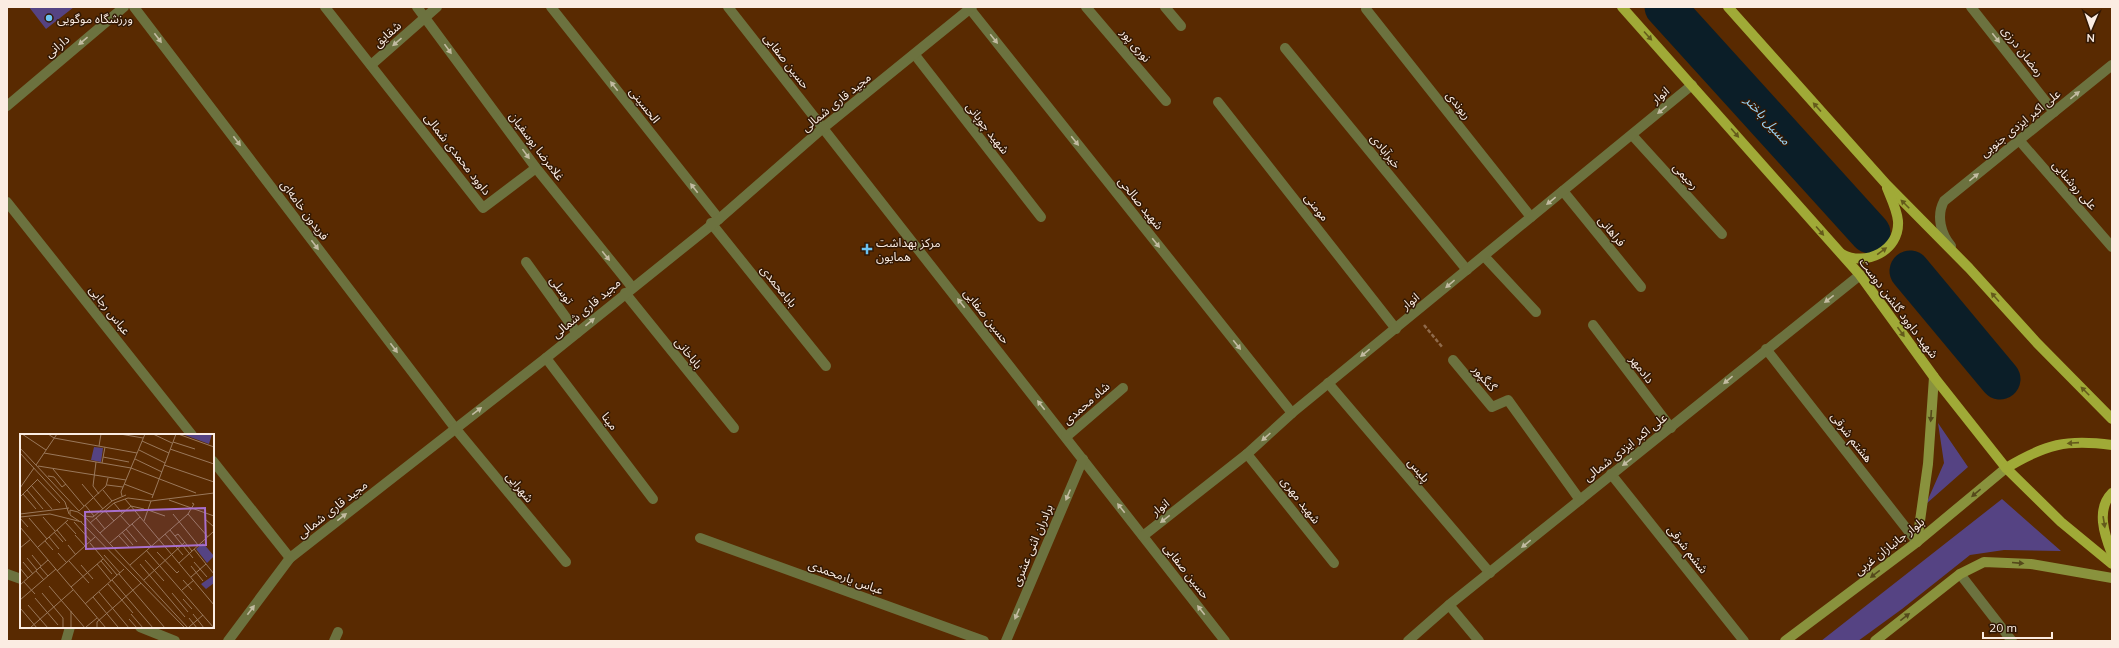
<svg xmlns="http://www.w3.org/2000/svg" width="2119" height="648" font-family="Mulish,'Noto Sans Arabic',sans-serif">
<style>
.green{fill:#554383}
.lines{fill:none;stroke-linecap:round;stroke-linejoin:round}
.river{stroke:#0b1e28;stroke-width:41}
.path{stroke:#8f6a4b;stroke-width:2.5;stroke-dasharray:4 2;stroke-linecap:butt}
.street{stroke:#6c723f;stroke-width:10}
.secondary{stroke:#89923d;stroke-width:10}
.primary{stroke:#a0aa37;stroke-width:10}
.oneway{fill:#645a1b}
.oneway2{fill:#c2bba1}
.oneway3{fill:#55491b}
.poi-dot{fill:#6cc3f2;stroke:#321804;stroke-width:1.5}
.labels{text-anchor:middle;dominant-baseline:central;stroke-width:3;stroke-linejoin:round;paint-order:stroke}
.poi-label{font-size:12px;fill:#fbece2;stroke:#321804;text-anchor:start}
.street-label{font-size:12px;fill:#fbece2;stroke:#321804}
.water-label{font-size:13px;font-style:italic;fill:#99d4f6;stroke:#321804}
.inset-road{fill:none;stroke:#9a785b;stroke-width:1}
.view{fill:#a86fcb;fill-opacity:0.15;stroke:#a86fcb;stroke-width:2}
.inset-edge{fill:none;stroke:#fbece2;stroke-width:2}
</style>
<rect width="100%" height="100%" fill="#592a01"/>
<g class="green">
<polygon points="29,7 74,7 46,29"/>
<polygon points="1938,423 1968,467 1926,504 1944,463"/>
<polygon points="2002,499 2061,551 2004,550 1970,555 1902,609 1858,641 1821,641"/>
</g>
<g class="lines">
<g class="river">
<polyline points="1665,7 1870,233"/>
<polyline points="1910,271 2000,379"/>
</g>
<polyline class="path" points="1424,325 1443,348"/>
<g class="street">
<polyline points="134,7 455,428 566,562"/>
<polyline points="325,7 483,208 536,168"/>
<polyline points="417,7 536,168 632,287"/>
<polyline points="551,7 719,219"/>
<polyline points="728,7 1225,641"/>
<polyline points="1086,7 1166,101"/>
<polyline points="1165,7 1181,26"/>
<polyline points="1971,7 2054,112"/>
<polyline points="970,9 1292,413"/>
<polyline points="1366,9 1531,217"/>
<polyline points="1285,48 1467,270"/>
<polyline points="915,55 1041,217"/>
<polyline points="371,65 437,7"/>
<polyline points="1218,102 1396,329"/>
<polyline points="7,106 124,7"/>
<polyline points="1632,135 1722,234"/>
<polyline points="2019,140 2112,247"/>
<polyline points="1563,191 1641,287"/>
<polyline points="7,202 192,435"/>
<polyline points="711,223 826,366"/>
<path d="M 1951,246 C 1941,234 1936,216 1944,201 L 2112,65"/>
<polyline points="1484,256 1536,312"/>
<polyline points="526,262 577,333"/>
<polyline points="625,293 734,428"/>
<polyline points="1593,325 1671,428"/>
<polyline points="1766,349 1917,542"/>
<polyline points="546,358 653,499"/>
<polyline points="1453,360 1492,407 1508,400 1580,500"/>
<polyline points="1328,383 1490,573"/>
<polyline points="1066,437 1123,388"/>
<polyline points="1247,454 1334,563"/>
<polyline points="213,461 290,558"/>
<polyline points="1611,474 1744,641"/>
<polyline points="1143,536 1247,454 1292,413 1692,85"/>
<polyline points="700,538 984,641"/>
<polyline points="7,574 21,579"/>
<polyline points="1960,574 2012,641"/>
<polyline points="1449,605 1479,641"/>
<polyline points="140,627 175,641"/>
<polyline points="66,641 70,627"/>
<polyline points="228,641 290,558 546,358 719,219 823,128 972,7"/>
<polyline points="334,641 338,632"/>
<polyline points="1006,641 1083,459"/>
<polyline points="1408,641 1449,605 1860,275"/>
</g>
<g class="secondary">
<polyline points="1917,542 1928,464 1934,377"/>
<polyline points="1785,641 1917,542 2006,468"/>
<polyline points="1875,641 1960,574 1984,562 2031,564 2112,578"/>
</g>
<g class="primary">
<polyline points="1622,7 1860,275 1934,377 2006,468 2061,522 2112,564"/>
<polyline points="1728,7 1887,185 1969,268 2037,343 2112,419"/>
<path d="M 1842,254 C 1865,267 1900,251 1898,221 C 1897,210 1891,198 1887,188"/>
<path d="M 2006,468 C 2046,444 2066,439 2112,445"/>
<path d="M 2112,493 C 2096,509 2104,534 2112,554"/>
</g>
</g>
<defs><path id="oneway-solid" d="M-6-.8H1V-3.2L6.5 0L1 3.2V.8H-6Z"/></defs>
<g class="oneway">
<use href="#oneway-solid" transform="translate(1648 36) rotate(48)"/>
<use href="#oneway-solid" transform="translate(1817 107) rotate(-132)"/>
<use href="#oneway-solid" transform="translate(1735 133) rotate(49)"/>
<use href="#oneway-solid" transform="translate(1905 204) rotate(-135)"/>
<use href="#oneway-solid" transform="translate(1820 231) rotate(49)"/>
<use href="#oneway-solid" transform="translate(1882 251) rotate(-36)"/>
<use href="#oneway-solid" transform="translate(1995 297) rotate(-132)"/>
<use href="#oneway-solid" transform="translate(1901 332) rotate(54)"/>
<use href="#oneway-solid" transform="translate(2085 391) rotate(-135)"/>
<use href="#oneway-solid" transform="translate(2073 443) rotate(176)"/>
<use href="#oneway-solid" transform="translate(2104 522) rotate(81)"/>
</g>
<g class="oneway2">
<use href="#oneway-solid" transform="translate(158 38) rotate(53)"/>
<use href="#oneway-solid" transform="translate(1996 38) rotate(52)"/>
<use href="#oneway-solid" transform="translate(994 39) rotate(51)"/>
<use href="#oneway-solid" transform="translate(83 41) rotate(140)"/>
<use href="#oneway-solid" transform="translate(397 42) rotate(139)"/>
<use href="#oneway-solid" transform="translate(448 49) rotate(54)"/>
<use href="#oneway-solid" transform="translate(614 86) rotate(-128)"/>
<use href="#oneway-solid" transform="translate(2075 95) rotate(-39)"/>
<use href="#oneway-solid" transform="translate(1662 110) rotate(141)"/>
<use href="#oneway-solid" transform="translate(237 141) rotate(53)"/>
<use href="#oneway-solid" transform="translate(1075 141) rotate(51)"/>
<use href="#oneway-solid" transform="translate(526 154) rotate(54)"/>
<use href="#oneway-solid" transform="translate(1974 177) rotate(-39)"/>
<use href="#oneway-solid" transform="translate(694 188) rotate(-128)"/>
<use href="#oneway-solid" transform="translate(1551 201) rotate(141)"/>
<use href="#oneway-solid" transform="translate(1156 243) rotate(51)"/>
<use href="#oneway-solid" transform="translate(315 245) rotate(53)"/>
<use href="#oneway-solid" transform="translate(606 256) rotate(51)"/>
<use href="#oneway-solid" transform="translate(1450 284) rotate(140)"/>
<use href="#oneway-solid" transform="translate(1829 299) rotate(142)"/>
<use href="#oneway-solid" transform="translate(961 303) rotate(-128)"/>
<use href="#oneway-solid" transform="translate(590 322) rotate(-40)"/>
<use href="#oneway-solid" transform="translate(1237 345) rotate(51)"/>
<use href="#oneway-solid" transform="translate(394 348) rotate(53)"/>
<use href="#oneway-solid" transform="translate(1365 353) rotate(141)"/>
<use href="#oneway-solid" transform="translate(1728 380) rotate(140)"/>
<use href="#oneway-solid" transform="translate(1041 405) rotate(-128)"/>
<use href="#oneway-solid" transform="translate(477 411) rotate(-37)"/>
<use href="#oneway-solid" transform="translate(1266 437) rotate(138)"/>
<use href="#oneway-solid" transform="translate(1627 462) rotate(142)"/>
<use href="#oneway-solid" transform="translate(1068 495) rotate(113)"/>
<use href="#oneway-solid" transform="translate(1121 508) rotate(-128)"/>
<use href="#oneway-solid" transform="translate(342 517) rotate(-38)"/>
<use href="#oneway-solid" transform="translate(1165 519) rotate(142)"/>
<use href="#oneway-solid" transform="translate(1526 544) rotate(141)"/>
<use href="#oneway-solid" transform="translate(251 610) rotate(-53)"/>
<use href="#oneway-solid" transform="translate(1201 610) rotate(-128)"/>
<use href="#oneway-solid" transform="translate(1017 614) rotate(113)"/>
</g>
<g class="oneway3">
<use href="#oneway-solid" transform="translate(1931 416) rotate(94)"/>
<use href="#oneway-solid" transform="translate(1976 493) rotate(140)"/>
<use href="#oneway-solid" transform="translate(2018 563) rotate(5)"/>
<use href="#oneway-solid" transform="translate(1875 574) rotate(143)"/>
<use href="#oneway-solid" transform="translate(1905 617) rotate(-38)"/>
</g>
<g class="poi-dot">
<circle cx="49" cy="18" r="4"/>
<path d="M865 243h4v4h4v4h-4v4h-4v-4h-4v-4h4z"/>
</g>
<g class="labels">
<g class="poi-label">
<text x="57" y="18">ورزشگاه موگویی</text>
<text x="876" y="242">مرکز بهداشت<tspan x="876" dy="14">همایون</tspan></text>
</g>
<g class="street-label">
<text transform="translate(387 34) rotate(-41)">شقایق</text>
<text transform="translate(1136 45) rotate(50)">نوری پور</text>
<text transform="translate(57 46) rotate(-40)">دارانی</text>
<text transform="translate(2023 51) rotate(52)">رمضان درزی</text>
<text transform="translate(787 61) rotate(52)">حسین صفایی</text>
<text transform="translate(1660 95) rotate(-39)">انوار</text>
<text transform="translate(836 102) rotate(-39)">مجید قاری شمالی</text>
<text transform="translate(645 105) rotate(52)">الحسینی</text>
<text transform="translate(1459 105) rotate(52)">ریوندی</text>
<text transform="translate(2020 123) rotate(-39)">علی اکبر ایزدی جنوبی</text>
<text transform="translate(988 128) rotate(52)">شهید چوپانی</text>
<text transform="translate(537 146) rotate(53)">غلامرضا یوسفیان</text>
<text transform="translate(1386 151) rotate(51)">خیرآبادی</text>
<text transform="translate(458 154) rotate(52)">داوود محمدی شمالی</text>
<text transform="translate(1686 176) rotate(48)">رحیمی</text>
<text transform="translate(2075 185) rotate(49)">علی روشنایی</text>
<text transform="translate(1141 203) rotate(51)">شهید صالحی</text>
<text transform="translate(1317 207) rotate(52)">مومنی</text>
<text transform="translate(305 210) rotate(53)">فریدون خامه‌ای</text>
<text transform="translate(1612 231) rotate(51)">فراهانی</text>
<text transform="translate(779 286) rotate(51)">بابامحمدی</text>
<text transform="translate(562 290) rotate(54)">توسلی</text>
<text transform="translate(1410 301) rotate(-39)">انوار</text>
<text transform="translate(586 308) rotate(-40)">مجید قاری شمالی</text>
<text transform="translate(1899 308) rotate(53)">شهید داوود گلشن دوست</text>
<text transform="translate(110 310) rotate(52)">عباس رجایی</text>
<text transform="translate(987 316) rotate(52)">حسین صفایی</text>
<text transform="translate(689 353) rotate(51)">باباخانی</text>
<text transform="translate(1642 369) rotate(53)">دادمهر</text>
<text transform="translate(1485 378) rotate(50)">گنگپور</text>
<text transform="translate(1086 403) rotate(-41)">شاه محمدی</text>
<text transform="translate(610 421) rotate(53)">مینا</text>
<text transform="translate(1852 437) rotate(52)">هشتم شرقی</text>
<text transform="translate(1625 447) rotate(-38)">علی اکبر ایزدی شمالی</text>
<text transform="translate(1419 470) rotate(50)">پلیس</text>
<text transform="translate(520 487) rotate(50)">شهرایی</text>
<text transform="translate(1301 500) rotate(52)">شهید مهری</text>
<text transform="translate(1160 507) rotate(-38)">انوار</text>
<text transform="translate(332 509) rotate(-38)">مجید قاری شمالی</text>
<text transform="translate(1032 545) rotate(-67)">برادران اثنی عشری</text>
<text transform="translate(1889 546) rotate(-38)">بلوار جانبازان غربی</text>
<text transform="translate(1688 549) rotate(52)">ششم شرقی</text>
<text transform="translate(1187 571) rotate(52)">حسین صفایی</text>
<text transform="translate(846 577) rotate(20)">عباس یارمحمدی</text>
</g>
<g class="water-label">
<text transform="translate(1768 120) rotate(48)">مسیل باختر</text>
</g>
</g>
<g transform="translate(20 434)">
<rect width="194" height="194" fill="#592a01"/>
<path d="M 162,0 L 192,0 L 189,10 ZM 74,13 L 83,14 L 81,28 L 71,26 ZM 183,109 L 194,122 L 187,129 L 176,115 ZM 194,141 L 194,149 L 186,155 L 181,150 Z" fill="#554383"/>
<path class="inset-road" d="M 2,0 L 26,16M 28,0 L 34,4 L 117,19M 100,0 L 123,4M 133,0 L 152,9M 158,0 L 194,13M 122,7 L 149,19M 153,8 L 175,15M 79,12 L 81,0M 0,14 L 59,77M 150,15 L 194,30M 119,16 L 145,29M 0,19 L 45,68 L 49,80M 24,19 L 111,34 L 176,59M 83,23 L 109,28M 115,25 L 142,38M 76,28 L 73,52 L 79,60M 82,29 L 85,13M 16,31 L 37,0M 144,31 L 194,48M 18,32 L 106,46M 33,35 L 64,72M 28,42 L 34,43 L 42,53 L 46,50M 17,45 L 40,69M 62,50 L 83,75M 104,50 L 133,61M 11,51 L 32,75M 87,51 L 103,53M 0,54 L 14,34M 7,56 L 23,75M 83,56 L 92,67M 3,60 L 16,75M 102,62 L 101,58 L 125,0M 0,63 L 18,45M 132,64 L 156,0M 105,65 L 194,171M 149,66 L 194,82M 94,69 L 103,80M 65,71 L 74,82M 128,76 L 145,82M 59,77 L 86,52 L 88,44M 85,77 L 94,87M 0,80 L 49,74M 153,80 L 178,111M 168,80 L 188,103M 100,81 L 110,92M 64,82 L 73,83 L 92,67 L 106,61M 0,83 L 30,80 L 62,88M 23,83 L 35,97M 65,83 L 168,194M 0,84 L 8,93M 9,84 L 27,105M 76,84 L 85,95M 185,85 L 194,93M 59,87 L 50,81 L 50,76 L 58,78 L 66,84M 124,87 L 131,67M 45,88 L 56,100M 54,88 L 71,107M 61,88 L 165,194M 70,89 L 94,69 L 108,64 L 131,67 L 194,59M 112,90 L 131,112M 0,93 L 86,194M 106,95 L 117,108M 37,96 L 46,107M 150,96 L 173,124M 34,98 L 43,108M 102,98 L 113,111M 80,99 L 111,72 L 124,75M 145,100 L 163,121M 55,101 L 65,112M 99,102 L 109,113M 155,102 L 158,100 L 172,117M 29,103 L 39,115M 25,107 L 33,116M 70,109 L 97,141M 90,109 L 120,83M 48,111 L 56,121M 18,113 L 48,86M 0,114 L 11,105M 174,115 L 194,140M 126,116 L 194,194M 137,118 L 157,139 L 159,137M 38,119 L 47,129M 12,121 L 21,132M 84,121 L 100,139M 7,124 L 17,136M 125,126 L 144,147M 49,127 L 69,149M 81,127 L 92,140M 3,128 L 13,140M 174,128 L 187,143M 159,129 L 194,97M 77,130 L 91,147M 120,130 L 165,183M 61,131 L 73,145M 110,131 L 168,80 L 174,70 L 172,69M 171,132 L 183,147M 20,133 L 28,142M 0,134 L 8,144M 16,137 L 24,146M 37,137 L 75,103M 99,140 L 145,194M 171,143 L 186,130M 92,146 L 133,194M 124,146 L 165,108M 163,146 L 172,156M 4,148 L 15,160M 88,150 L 113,179M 0,151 L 28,126M 29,152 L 65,194M 51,153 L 83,125M 162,156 L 174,146M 79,158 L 109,194M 22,159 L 43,184 L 43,194M 152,159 L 168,178M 73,163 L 98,193M 15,164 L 38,191M 163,165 L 172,175M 0,166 L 36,135M 65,170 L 104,135M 8,171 L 28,194M 1,175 L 17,194M 51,177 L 51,194M 111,180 L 123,194M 173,180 L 184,194M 169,184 L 177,194M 109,185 L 117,194M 66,193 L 77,184M 169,193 L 183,181M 10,194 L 53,156M 77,194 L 77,188 L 121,149"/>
<path class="view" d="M 185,74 L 186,111 L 66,115 L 65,78 Z"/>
<rect width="194" height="194" class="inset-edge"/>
</g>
<rect width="2119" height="648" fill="none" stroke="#fbece2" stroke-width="16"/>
<g transform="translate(2091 28) rotate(182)" stroke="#321804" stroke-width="3" paint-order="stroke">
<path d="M0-3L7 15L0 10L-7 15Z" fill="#fbece2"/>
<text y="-6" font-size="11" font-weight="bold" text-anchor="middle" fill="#fbece2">N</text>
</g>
<path d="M1983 632v6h69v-6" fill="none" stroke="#fbece2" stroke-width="2"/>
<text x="1989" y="632" font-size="12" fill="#fbece2" stroke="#321804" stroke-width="3" paint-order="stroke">20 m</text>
</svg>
